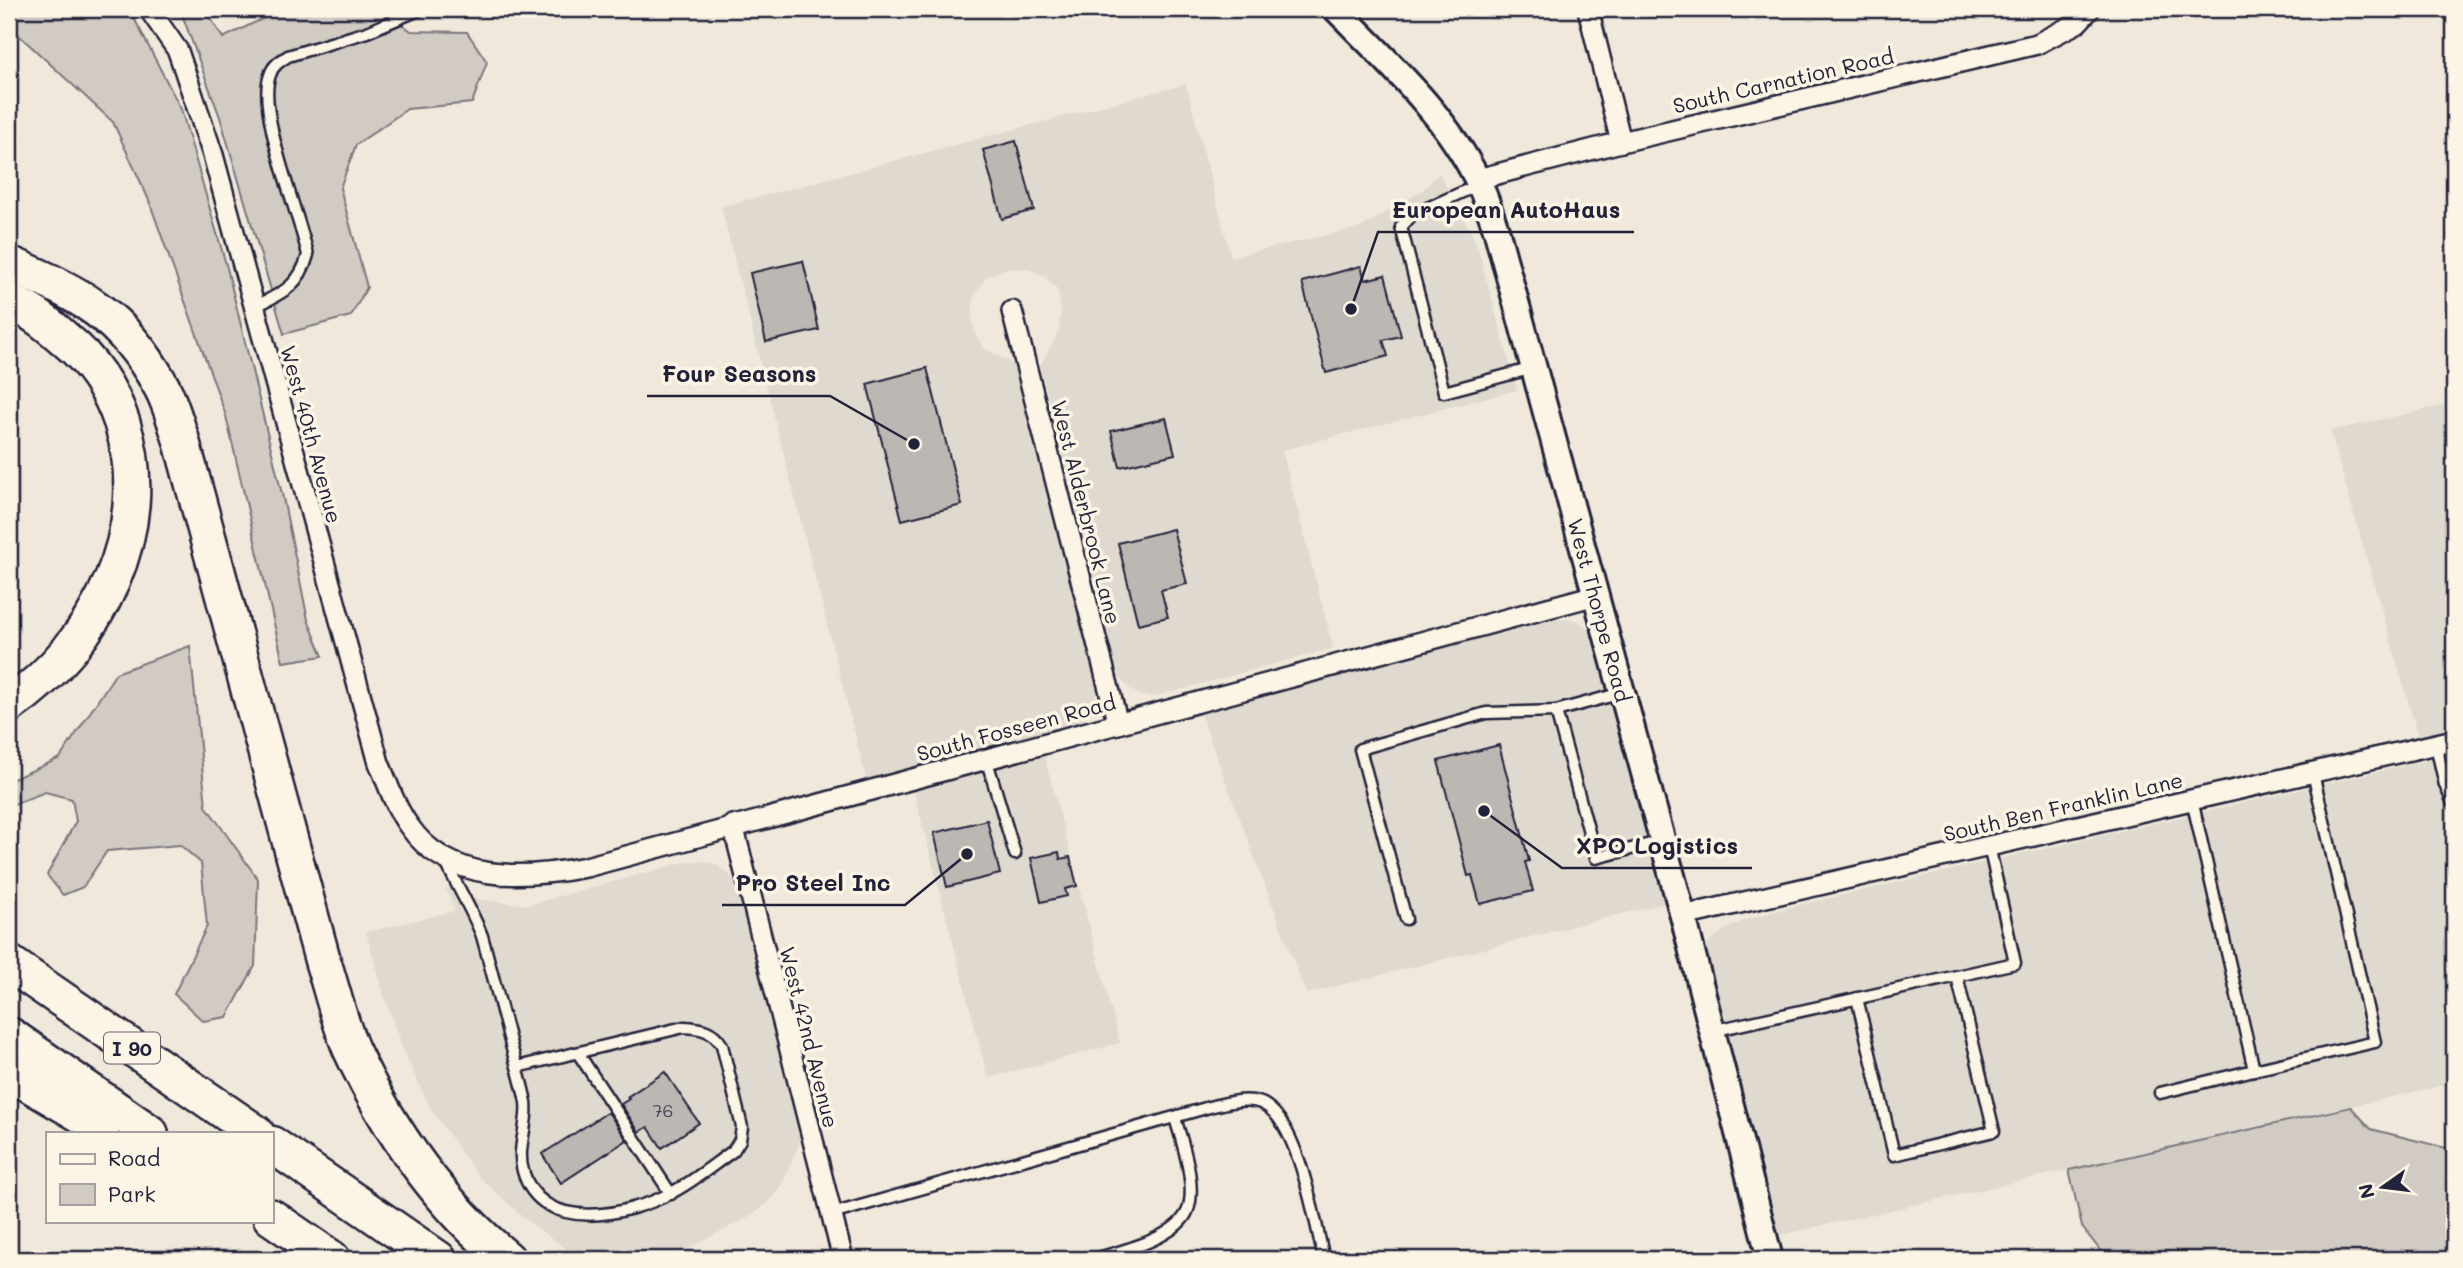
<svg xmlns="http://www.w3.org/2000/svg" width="2463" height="1268" font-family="Mali,sans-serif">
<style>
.built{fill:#e0d9cf}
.green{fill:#d1cbc3;stroke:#7a767f;stroke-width:2}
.building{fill:#bcb7b3;stroke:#22223b;stroke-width:2}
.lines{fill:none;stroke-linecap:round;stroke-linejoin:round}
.service-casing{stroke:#22223b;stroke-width:15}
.minor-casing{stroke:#22223b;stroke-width:24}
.tertiary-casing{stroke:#22223b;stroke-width:30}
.motorway-casing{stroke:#22223b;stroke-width:40}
.service{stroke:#fcf5e5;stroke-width:10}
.minor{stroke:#fcf5e5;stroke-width:19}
.tertiary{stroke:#fcf5e5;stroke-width:24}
.motorway{stroke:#fcf5e5;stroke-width:35}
.labels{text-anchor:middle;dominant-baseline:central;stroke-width:7;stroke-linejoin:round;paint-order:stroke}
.number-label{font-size:18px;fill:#484759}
.shield{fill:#fcf5e5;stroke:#63616e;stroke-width:2}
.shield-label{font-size:19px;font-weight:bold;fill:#22223b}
.street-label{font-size:21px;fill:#22223b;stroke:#fcf5e5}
.leader{fill:none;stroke:#22223b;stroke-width:2.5}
.callout-dot{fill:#22223b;stroke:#fcf5e5;stroke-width:2.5}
.callout-label{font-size:23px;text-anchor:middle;font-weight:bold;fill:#22223b;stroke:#fcf5e5;stroke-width:7;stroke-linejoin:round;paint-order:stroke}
</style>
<rect width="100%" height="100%" fill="#efe8db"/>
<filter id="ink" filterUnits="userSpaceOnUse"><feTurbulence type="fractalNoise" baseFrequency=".0143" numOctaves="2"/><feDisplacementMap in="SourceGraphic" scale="14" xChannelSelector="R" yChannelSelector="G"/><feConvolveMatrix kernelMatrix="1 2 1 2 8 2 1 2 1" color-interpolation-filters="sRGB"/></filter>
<g filter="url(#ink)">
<g class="built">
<polygon points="1186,84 1231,257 1362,227 1423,190 1439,173 1476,242 1517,390 1282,450 1333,648 1157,696 1143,696 1131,690 1121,679 1115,664 1040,366 1059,331 1061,311 1058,291 1046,277 1027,268 1004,269 986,277 974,296 972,313 974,332 985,349 1008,361 1018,369 1025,390 1097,685 1096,699 1078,726 867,782 721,207"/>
<polygon points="2454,403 2454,731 2419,739 2330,431"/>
<polygon points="1553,619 1575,620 1584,625 1598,643 1669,902 1306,994 1200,713"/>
<polygon points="1044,754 1120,1043 988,1078 913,788"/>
<polygon points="2454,754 2454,1083 1776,1236 1704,956 1707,944 1722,931 1748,919 1787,908"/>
<polygon points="701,861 716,864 732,877 743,892 800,1128 799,1145 780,1188 761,1209 743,1220 667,1259 580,1259 530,1223 479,1177 430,1108 403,1050 384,996 366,932 455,911 446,888 482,900 528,905 685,862"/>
</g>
<g class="green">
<polygon points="9,9 119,9 134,18 181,109 227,268 283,498 308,620 323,656 283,662 226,416 148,198 113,122 9,26"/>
<polygon points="180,9 205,9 223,38 283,9 382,9 411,31 467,32 487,62 472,103 407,109 356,145 340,188 367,287 351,316 284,334 220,117"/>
<polygon points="190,646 206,806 258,879 255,966 227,1017 203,1021 174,994 207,926 201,863 180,845 107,851 83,887 63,895 47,875 76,821 72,799 45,792 9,806 9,781 60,758 116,673"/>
<polygon points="2351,1107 2371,1129 2454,1150 2454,1259 2107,1259 2082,1227 2069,1170"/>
</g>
<g class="building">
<polygon points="1016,141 1034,210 1002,219 983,150"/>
<polygon points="803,261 819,330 766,342 750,273"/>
<polygon points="1361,266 1365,280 1385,275 1401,336 1383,340 1388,356 1326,373 1302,282"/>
<polygon points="927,368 962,505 902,520 867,384"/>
<polygon points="1166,418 1175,454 1120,467 1111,431"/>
<polygon points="1173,529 1187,584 1161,590 1168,617 1138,624 1118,543"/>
<polygon points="1499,745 1529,861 1525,862 1533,891 1480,904 1472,875 1468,876 1438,761"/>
<polygon points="987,820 1000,874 947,887 934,833"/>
<polygon points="1059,852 1060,859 1070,857 1077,886 1065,889 1067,896 1041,902 1031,858"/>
<polygon points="665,1072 699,1123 662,1148 648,1127 639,1132 621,1104 629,1099 627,1097"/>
<polygon points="608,1112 627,1140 561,1183 542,1154"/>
</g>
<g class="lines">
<g class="service-casing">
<g id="service">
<polyline points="1478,185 1412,215 1401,227 1444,392 1533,368"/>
<path d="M 254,307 C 282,293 299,287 308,255 C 299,214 256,110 270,75 C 273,65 280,61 288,56 L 367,32 L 421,9"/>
<polyline points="1622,693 1556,711 1596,858 1662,841"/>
<polyline points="2436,745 2445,785 2454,805"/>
<polyline points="986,758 1015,854"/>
<polyline points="2192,800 2254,1070 2375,1042 2313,773"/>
<path d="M 446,862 C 457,887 472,910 482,936 C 492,972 501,1008 511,1045 C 516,1064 522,1083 526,1102 C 529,1124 516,1148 523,1171 C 541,1235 628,1216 671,1193 C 693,1182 713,1165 733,1151 L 740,1140 L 742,1127 L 722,1045 C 713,1030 701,1028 684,1027 L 517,1067"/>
<polyline points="1406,919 1360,749 1486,713 1556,711"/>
<polyline points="1857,998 1894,1155 1994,1131 1957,976"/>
<polyline points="1712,1031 2015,963 1989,846"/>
<polyline points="578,1053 671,1194"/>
<polyline points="2160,1093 2254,1070"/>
<path d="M 832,1214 L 1213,1106 C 1227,1103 1246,1097 1261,1103 C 1298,1118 1315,1222 1324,1259"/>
<path d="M 1094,1259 C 1121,1251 1171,1240 1186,1214 C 1199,1191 1182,1141 1175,1118"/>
</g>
</g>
<g class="minor-casing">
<g id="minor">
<path d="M 149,9 L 178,51 L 213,155 L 379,763 C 388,784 395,807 409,826 C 449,884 524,879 586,867 L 1596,595"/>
<polyline points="1588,9 1621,142"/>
<polyline points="1478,179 1621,142 2037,44 2077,23 2090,9"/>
<polyline points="1012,311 1118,724"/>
<polyline points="733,825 843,1259"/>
<polyline points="1683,916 2454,740"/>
</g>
</g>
<g class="tertiary-casing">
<path id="tertiary" d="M 1336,9 C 1386,61 1444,112 1477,179 C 1485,194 1490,213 1496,229 L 1683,916 L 1770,1259"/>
</g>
<g class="motorway-casing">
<g id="motorway">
<path d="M 9,264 C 79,293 122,315 160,384 C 170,401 175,421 181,439 L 323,962 C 332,990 339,1021 351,1049 C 388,1129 439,1203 507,1259"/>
<path d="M 9,302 C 30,309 49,325 66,340 C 93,362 111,390 122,423 C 156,530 98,644 9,705"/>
<polyline points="9,963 256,1133"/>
<polyline points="9,1035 150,1133"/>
<polyline points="9,1072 102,1127"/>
<polyline points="271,1144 438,1259"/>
<polyline points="271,1217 332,1259"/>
</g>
</g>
<use href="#service" class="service"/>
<use href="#minor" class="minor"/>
<use href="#tertiary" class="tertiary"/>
<use href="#motorway" class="motorway"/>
</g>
</g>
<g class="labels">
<g class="number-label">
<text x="663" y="1110">76</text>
</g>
<rect class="shield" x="104" y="1032.5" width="56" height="31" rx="5"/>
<g class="shield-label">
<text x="132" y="1048">I 90</text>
</g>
<g class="street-label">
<text transform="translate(1783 80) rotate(-13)">South Carnation Road</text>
<text transform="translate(312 434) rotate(75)">West 40th Avenue</text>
<text transform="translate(1087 512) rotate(76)">West Alderbrook Lane</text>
<text transform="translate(1600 610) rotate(75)">West Thorpe Road</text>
<text transform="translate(1016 727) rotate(-15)">South Fosseen Road</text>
<text transform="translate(2063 806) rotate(-13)">South Ben Franklin Lane</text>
<text transform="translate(810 1037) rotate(76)">West 42nd Avenue</text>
</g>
</g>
<path class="leader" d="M1351 309L1378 232H1634M914 444L830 396H647M1484 811L1562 868H1752M967 854L905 905H722"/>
<g class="callout-dot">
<circle cx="1351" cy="309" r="7"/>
<circle cx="914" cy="444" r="7"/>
<circle cx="1484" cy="811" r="7"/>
<circle cx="967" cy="854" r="7"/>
</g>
<g class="callout-label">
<text x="1506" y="218">European AutoHaus</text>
<text x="739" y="382">Four Seasons</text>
<text x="1657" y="854">XPO Logistics</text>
<text x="813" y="891">Pro Steel Inc</text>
</g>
<rect width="2463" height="1268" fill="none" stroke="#fcf5e5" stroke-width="35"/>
<rect x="18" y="18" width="2428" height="1233" fill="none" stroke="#22223b" stroke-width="2.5" filter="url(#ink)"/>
<rect x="46" y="1132" width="228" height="91" fill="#fcf5e5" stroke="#a5a1a1" stroke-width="2"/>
<rect x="60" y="1154" width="35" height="10" fill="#fcf5e5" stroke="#a5a1a1" stroke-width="2"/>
<text x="108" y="1166" font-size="21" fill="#22223b">Road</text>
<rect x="60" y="1184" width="35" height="21" fill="#d1cbc3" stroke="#a5a1a1" stroke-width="2"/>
<text x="108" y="1202" font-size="21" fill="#22223b">Park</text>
<g transform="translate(2383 1187) rotate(256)" stroke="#fcf5e5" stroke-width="5" paint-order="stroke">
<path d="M0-5L12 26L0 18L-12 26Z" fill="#22223b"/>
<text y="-10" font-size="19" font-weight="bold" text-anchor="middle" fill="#22223b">N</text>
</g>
</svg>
